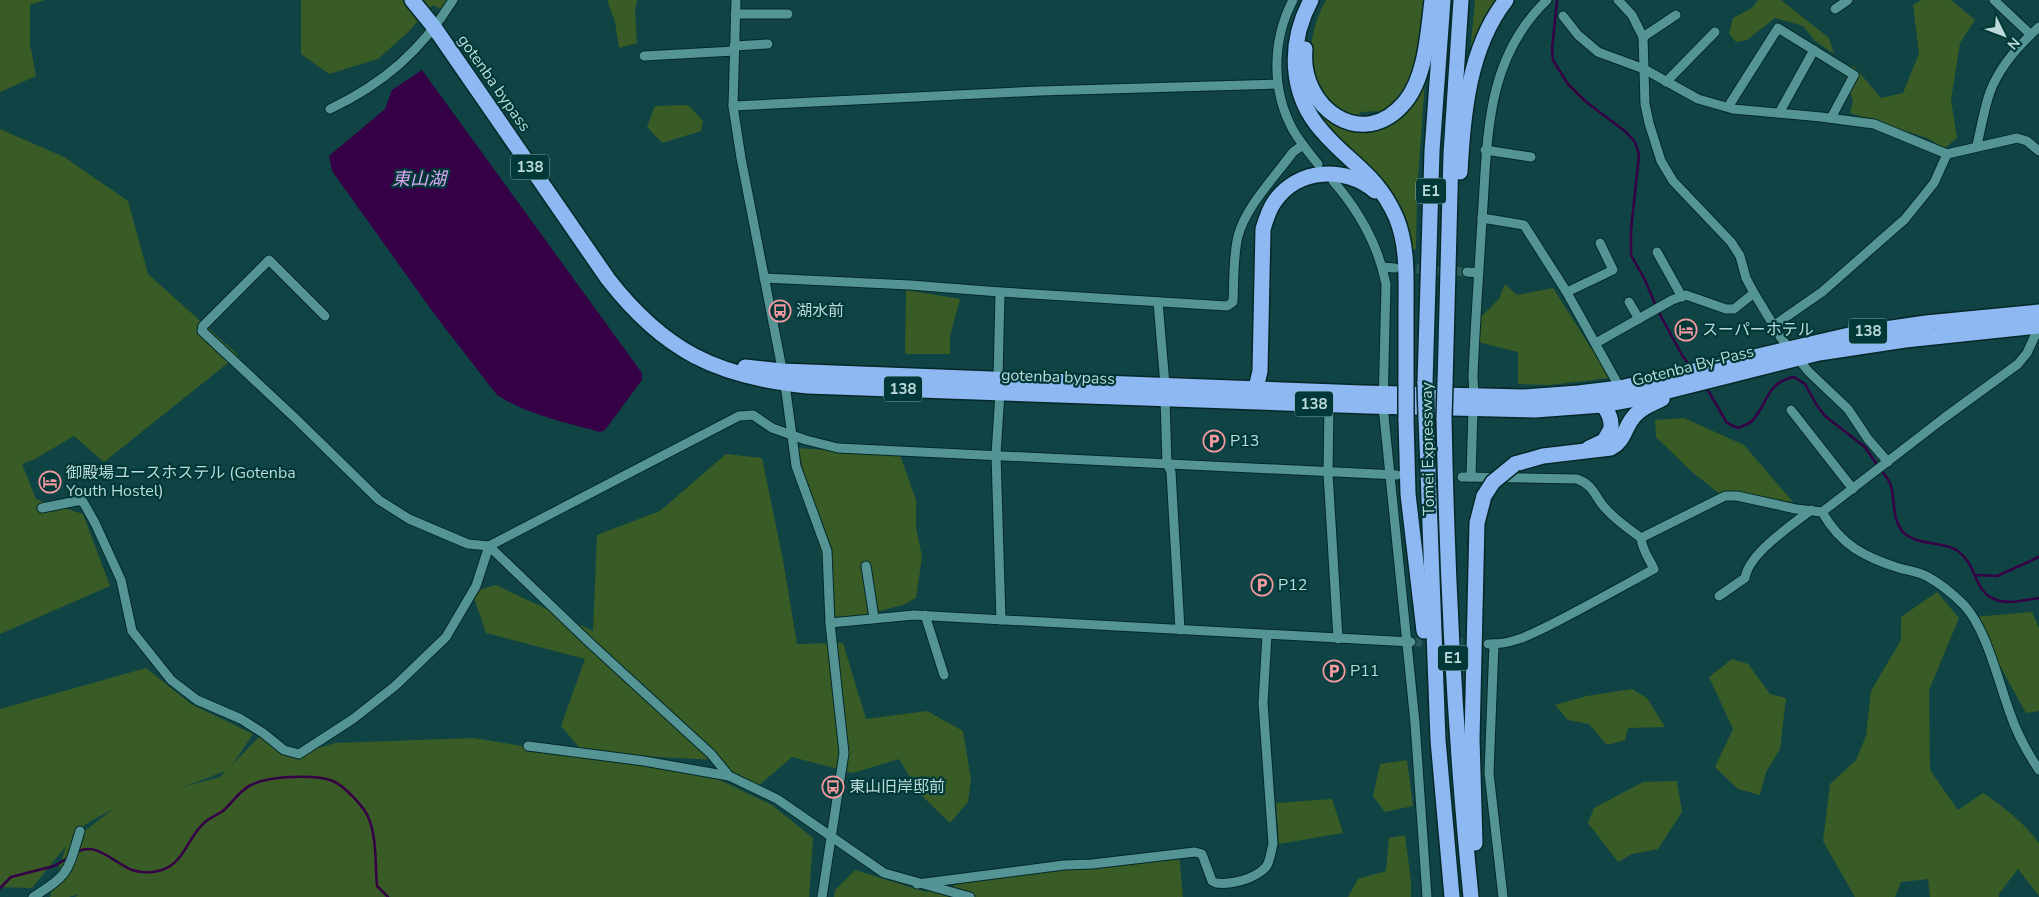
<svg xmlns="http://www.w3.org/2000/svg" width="2039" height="897" font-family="'Nunito Sans','Noto Sans JP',sans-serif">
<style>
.green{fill:#395b26;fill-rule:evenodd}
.water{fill:#350046}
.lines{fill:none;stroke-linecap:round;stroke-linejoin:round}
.stream{stroke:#350046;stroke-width:2.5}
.minor-tunnel{stroke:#2a5a5a;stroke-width:9;stroke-dasharray:9 4.5;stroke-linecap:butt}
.minor-casing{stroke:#042828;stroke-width:11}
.highway-casing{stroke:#042828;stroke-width:18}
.minor{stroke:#549494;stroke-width:9}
.highway{stroke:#8db8f1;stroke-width:15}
.highway-bridge-casing{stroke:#042828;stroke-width:18;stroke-linecap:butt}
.highway-bridge{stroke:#8db8f1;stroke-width:15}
.labels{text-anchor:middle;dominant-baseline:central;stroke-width:4.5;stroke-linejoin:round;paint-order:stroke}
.shield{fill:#013939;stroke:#83aaa9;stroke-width:1}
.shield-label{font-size:15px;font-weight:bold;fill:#bbdad9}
.street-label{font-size:16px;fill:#bbdad9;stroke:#013939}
.poi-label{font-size:16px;fill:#bbdad9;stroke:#013939;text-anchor:start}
.water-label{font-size:18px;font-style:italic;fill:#dca6f3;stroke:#013939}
</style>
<rect width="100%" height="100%" fill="#104444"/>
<g class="green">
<polygon points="0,0 45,0 30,5 30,44 36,76 0,92"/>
<polygon points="301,0 449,0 441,9 433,5 407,33 378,59 329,74 301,54"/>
<polygon points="607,0 637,0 635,12 637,43 619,48 615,22"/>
<path d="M 1326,0 L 1426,0 C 1421,39 1420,93 1380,113 L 1377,111 L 1360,112 L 1359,117 C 1339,113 1333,106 1321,92 C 1318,88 1314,84 1313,79 C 1307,52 1313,23 1326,0 Z"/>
<polygon points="1475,0 1500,0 1468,75"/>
<polygon points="1758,0 1781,0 1829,38 1834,54 1815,41 1803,26 1775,18 1747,40 1736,42 1729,34 1733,18 1752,8"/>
<polygon points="1921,0 1951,0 1975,20 1960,43 1951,100 1957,138 1945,148 1927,138 1850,113 1853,101 1845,76 1853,65 1881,98 1903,93 1919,54 1913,5"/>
<polygon points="1426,67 1417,192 1416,249 1411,251 1405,228 1317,120 1304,83 1312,100 1380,126"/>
<polygon points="688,105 703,121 701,131 662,143 647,127 655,106"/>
<polygon points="0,129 64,157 128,201 148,274 238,355 104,462 74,436 35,459 22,464 36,499 83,514 110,586 0,634"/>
<polygon points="1505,284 1517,295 1553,288 1610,378 1549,385 1518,384 1518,352 1478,342 1479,319 1499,299"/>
<polygon points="906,290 960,299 950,336 950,354 905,354"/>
<polygon points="1684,418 1744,445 1793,502 1720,494 1692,472 1656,437 1655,420"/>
<polygon points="798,448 900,455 916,500 916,527 922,557 916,598 903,605 836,622"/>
<polygon points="726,454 762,458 783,560 797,644 843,643 866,719 927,711 963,731 971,779 968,802 950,823 921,795 899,759 853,773 792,757 756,788 716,760 584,753 561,726 585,659 486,633 472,592 496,585 593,631 597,535 660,511"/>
<path d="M 1937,592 L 1959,618 L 1929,690 L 1930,770 L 1958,810 L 1983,793 C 2005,808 2023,822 2039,843 L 2039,896 L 2018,869 L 1999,894 L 1999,897 L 1930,897 L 1928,879 L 1901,882 L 1895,897 L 1855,897 L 1823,841 L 1830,784 L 1856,760 L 1866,736 L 1871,691 L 1901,640 L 1901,617 Z"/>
<polygon points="2032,612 2039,628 2039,711 2026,713 1973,617"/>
<polygon points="1732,659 1748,664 1770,694 1786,698 1780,749 1766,772 1760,795 1738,789 1715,767 1733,729 1709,677"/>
<path d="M 146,668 L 191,704 L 253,734 L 232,765 L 259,737 L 299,754 L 335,743 L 474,738 L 637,765 L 707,774 L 772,805 L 813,838 L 809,897 L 75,897 L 78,894 L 69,897 L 50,897 L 66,846 L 32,888 L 0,887 L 0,709 ZM 226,771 L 220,777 L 183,787 ZM 111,810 L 112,810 L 70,842 L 86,824 Z"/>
<polygon points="1632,689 1647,698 1665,727 1628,728 1625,740 1607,745 1589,724 1568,720 1555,705 1587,696"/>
<polygon points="1407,760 1413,806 1385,812 1373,796 1380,764"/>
<polygon points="1677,781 1682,812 1658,849 1632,854 1618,862 1588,823 1594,808 1643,782"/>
<polygon points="1332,799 1343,833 1279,844 1276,803"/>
<polygon points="1405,835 1411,881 1411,897 1348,897 1358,879 1386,871 1389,838"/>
<polygon points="1179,855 1183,897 834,897 835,890 855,870 926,892 1011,872"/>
</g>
<path class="water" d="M 422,70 L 642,373 L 642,380 L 605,430 L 600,432 C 565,422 528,415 497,395 L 435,315 L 332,171 L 329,156 L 385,109 L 392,90 Z"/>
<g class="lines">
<g class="stream">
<polyline points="1557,1 1552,49 1553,60 1568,84 1585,101 1626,132 1635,142 1639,155 1631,230 1631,255 1645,280 1656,306"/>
<polyline points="1658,311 1682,355 1690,366"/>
<path d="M 1706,387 L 1727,423 L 1738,428 C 1742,426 1749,424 1752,421 C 1769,403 1765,383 1794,377 L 1805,384 L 1816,404 L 1825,416 L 1865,447 L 1878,466"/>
<path d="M 1881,470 C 1885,475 1890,481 1891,486 C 1895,501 1892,518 1902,531 C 1915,546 1944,541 1958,551 C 1977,565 1974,591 1994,599 C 2007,605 2025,600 2039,598"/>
<polyline points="1977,575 1997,576 2039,557"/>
<path d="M 77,852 C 97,841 115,864 132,870 C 141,873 153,873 162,870 C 184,863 188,837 204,823 C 209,818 217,815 223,811 C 232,803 240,790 251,785 C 268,776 315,774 333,781 C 344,786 365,807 369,819 C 377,840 375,864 377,886 L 388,897"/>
<polyline points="0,888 11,877 54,866 68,858"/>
</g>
<g class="minor-tunnel">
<polyline points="1403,268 1467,272"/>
<polyline points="1405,475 1462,477"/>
<polyline points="1413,642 1488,644"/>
</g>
<g class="minor-casing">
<g id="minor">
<polyline points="736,0 733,106 741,158 785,384 796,466 827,551 830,623 844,753 822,897"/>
<path d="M 1293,0 C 1272,40 1271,90 1293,130 C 1300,142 1309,153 1318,164"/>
<polyline points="1618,0 1632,15 1643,37 1645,104 1649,123 1661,161 1673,181 1731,242 1740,256 1746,278 1754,293 1781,338 1809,372 1848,409 1868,439 1888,462"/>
<polyline points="1994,0 2030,34"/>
<polyline points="1835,9 1848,0"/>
<polyline points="735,14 788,14"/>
<polyline points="1563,16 1578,35 1598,52 1644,69 1698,99 1733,109 1821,117 1874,124 1947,154 2017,138 2027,141 2039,151"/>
<polyline points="1643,37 1676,15"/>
<polyline points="734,46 768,44"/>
<polyline points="644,56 734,51"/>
<polyline points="1666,82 1715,32"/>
<polyline points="733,106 1039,91 1277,84"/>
<polyline points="1728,107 1778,28 1854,75 1831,118"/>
<path d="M 330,109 C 383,84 422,50 453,0"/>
<polyline points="1779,113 1814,50"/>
<path d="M 1977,145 C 1981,128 1984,109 1990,92 C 1999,68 2020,44 2039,27"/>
<polyline points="1485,150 1531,157"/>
<path d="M 1333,181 C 1360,212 1378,244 1386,284 L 1383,406 L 1415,723 L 1427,897"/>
<polyline points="1482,218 1524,225 1566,291 1620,388"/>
<polyline points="1657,252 1682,297"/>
<polyline points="1382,267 1395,268"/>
<polyline points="1467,272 1478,273"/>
<path d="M 764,278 L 910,285 L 1000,292 L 1227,306 L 1233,302 C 1234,281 1233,257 1238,236 C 1246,206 1275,177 1293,152 L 1303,145"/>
<polyline points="1567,292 1613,270 1600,243"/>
<polyline points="1158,302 1165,385"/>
<polyline points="1629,302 1639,319"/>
<polyline points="325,316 269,260 203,326 202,331 295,418 379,500 409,519 468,544 489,546 739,416 753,415 772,428 806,440 838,448 1397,475"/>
<polyline points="1773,326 1822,292 1905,219 1934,183 1947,154"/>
<polyline points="1596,343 1672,300 1686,295 1726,309 1734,309 1754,293"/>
<polyline points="998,379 1000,292"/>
<polyline points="1000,392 996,455 1001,620"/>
<path d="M 1474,395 L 1473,376 C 1475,324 1479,272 1482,220 C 1488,140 1484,60 1547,0"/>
<polyline points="1165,399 1167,463 1171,472 1180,630"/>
<polyline points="1329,405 1328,473 1338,639"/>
<polyline points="1791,410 1853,489"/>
<path d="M 1462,477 L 1577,479 C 1596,486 1594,498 1607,510 C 1617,521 1629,529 1641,538"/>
<polyline points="1471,477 1473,409"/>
<polyline points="42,508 82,500 95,523 121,580 132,631 171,680 197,700 241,719 263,733 284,750 299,754 353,719 395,686 446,637 476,586 489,546"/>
<path d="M 1822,512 C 1841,545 1864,557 1899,568 C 1909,571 1920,572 1928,577 C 1941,584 1954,595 1964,605 C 1987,630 1998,681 2010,713 C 2017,734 2027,752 2039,770"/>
<polyline points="1641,538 1725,496 1737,496 1796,509 1822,512 1944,418 2018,364 2027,353 2039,327"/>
<polyline points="489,546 590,643 711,754 729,776"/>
<polyline points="866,566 874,618"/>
<path d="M 1719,596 L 1745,578 C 1749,553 1791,526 1811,510"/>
<polyline points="925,615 944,675"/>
<polyline points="830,623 914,615 1411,642"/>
<path d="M 1488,644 C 1513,645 1534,633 1556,622 C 1589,605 1621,587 1654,569 C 1649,558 1642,550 1641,538"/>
<polyline points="1494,644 1489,773 1503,897"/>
<polyline points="528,746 644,761 729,776 777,799 884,873 970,897"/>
<path d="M 917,884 L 1064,865 L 1092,864 L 1195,852 L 1202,854 L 1212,881 L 1216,883 C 1231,885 1255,879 1266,867 C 1270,862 1271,851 1273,844 L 1263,703 L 1267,635"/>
<path d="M 33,897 C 70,875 68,870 80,831"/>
</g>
</g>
<g class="highway-casing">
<g id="highway">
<path d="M 412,0 L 434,27 L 608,279 C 664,351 717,377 808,386 L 1368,406 L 1535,410 L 1602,405 L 1640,398 L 1819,353 L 1905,340 L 2039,326"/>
<path d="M 1311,0 C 1288,43 1289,94 1322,131 C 1350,164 1377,174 1396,217 C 1408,246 1406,276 1406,307 C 1406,332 1406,358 1406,383"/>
<path d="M 1305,49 C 1299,108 1363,153 1405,102 C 1426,77 1428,31 1432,0"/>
<path d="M 1460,172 C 1463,114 1469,47 1506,0"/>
<polyline points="745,367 782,371 1362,393 1523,397 1578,393 1620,388 1858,333 1926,323 2039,312"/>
<polyline points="1425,383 1432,151 1443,0"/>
<polyline points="1445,384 1451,154 1461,0"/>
<path d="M 1251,395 L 1256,388 L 1260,371 L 1263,229 C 1266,219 1269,209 1275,201 C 1298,168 1346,166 1375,191"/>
<polyline points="1426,417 1438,740 1452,897"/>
<path d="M 1444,418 C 1447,578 1455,738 1471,897"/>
<polyline points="1406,419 1408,494 1424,631"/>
<path d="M 1589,448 L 1604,441 L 1611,429 C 1612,417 1606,406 1596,400"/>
<path d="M 1515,464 L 1543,456 L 1611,448 C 1624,441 1624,430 1632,419 C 1639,409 1651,404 1662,399"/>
<polyline points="1475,843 1472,739 1477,523 1484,496"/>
</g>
</g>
<use href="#minor" class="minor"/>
<use href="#highway" class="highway"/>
<g class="highway-bridge-casing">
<g id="highway-bridge">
<polyline points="1425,383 1426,417"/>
<polyline points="1444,418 1445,384"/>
<polyline points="1406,419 1406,383"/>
<polyline points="1484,496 1493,482 1515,464"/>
</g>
</g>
<use href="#highway-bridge" class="highway-bridge"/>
</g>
<defs>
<g id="bus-ring" transform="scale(1.125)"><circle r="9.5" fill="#013939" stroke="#f49aa0" stroke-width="1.5"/><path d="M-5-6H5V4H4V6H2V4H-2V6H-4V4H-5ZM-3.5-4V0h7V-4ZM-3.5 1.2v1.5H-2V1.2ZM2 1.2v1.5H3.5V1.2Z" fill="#f49aa0"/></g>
<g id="hotel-ring" transform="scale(1.125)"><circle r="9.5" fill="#013939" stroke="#f49aa0" stroke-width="1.5"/><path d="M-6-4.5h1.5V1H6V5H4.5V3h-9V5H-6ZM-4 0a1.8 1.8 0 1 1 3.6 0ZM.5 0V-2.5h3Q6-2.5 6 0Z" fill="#f49aa0"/></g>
<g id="parking-ring" transform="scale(1.125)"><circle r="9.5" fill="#013939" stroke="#f49aa0" stroke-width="1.5"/><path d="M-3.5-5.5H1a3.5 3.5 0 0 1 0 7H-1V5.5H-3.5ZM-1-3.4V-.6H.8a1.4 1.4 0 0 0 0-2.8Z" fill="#f49aa0"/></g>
</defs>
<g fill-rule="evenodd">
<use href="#bus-ring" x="780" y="311"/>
<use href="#hotel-ring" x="1686" y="330"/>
<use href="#parking-ring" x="1214" y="441"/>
<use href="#hotel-ring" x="50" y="482"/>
<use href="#parking-ring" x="1262" y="585"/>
<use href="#parking-ring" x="1334" y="671"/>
<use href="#bus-ring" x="833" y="787"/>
</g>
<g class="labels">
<g class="shield">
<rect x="511" y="154.5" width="38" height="25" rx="4"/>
<rect x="1416" y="178.5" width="30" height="25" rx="4"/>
<rect x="1849" y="318.5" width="38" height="25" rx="4"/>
<rect x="884" y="376.5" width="38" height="25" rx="4"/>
<rect x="1295" y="391.5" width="38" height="25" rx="4"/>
<rect x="1438" y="645.5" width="30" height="25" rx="4"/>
</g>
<g class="shield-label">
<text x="530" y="167">138</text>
<text x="1431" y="191">E1</text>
<text x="1868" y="331">138</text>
<text x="903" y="389">138</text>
<text x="1314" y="404">138</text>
<text x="1453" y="658">E1</text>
</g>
<g class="street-label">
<text transform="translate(494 83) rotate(55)">gotenba bypass</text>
<text transform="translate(1693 366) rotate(-14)">Gotenba By-Pass</text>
<text transform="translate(1058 377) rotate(2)">gotenba bypass</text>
<text transform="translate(1428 449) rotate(-91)">Tomei Expressway</text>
</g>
<g class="poi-label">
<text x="796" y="311">湖水前</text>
<text x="1702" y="330">スーパーホテル</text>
<text x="1230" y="441">P13</text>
<text x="66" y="473">御殿場ユースホステル (Gotenba<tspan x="66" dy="18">Youth Hostel)</tspan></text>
<text x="1278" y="585">P12</text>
<text x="1350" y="671">P11</text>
<text x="849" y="787">東山旧岸邸前</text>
</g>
<g class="water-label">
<text x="419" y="179">東山湖</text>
</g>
</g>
<g transform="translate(2004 35) rotate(132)" stroke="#013939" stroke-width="4" paint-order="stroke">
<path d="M0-4L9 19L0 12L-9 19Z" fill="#bbdad9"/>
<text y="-8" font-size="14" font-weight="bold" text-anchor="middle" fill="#bbdad9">N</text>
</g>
</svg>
